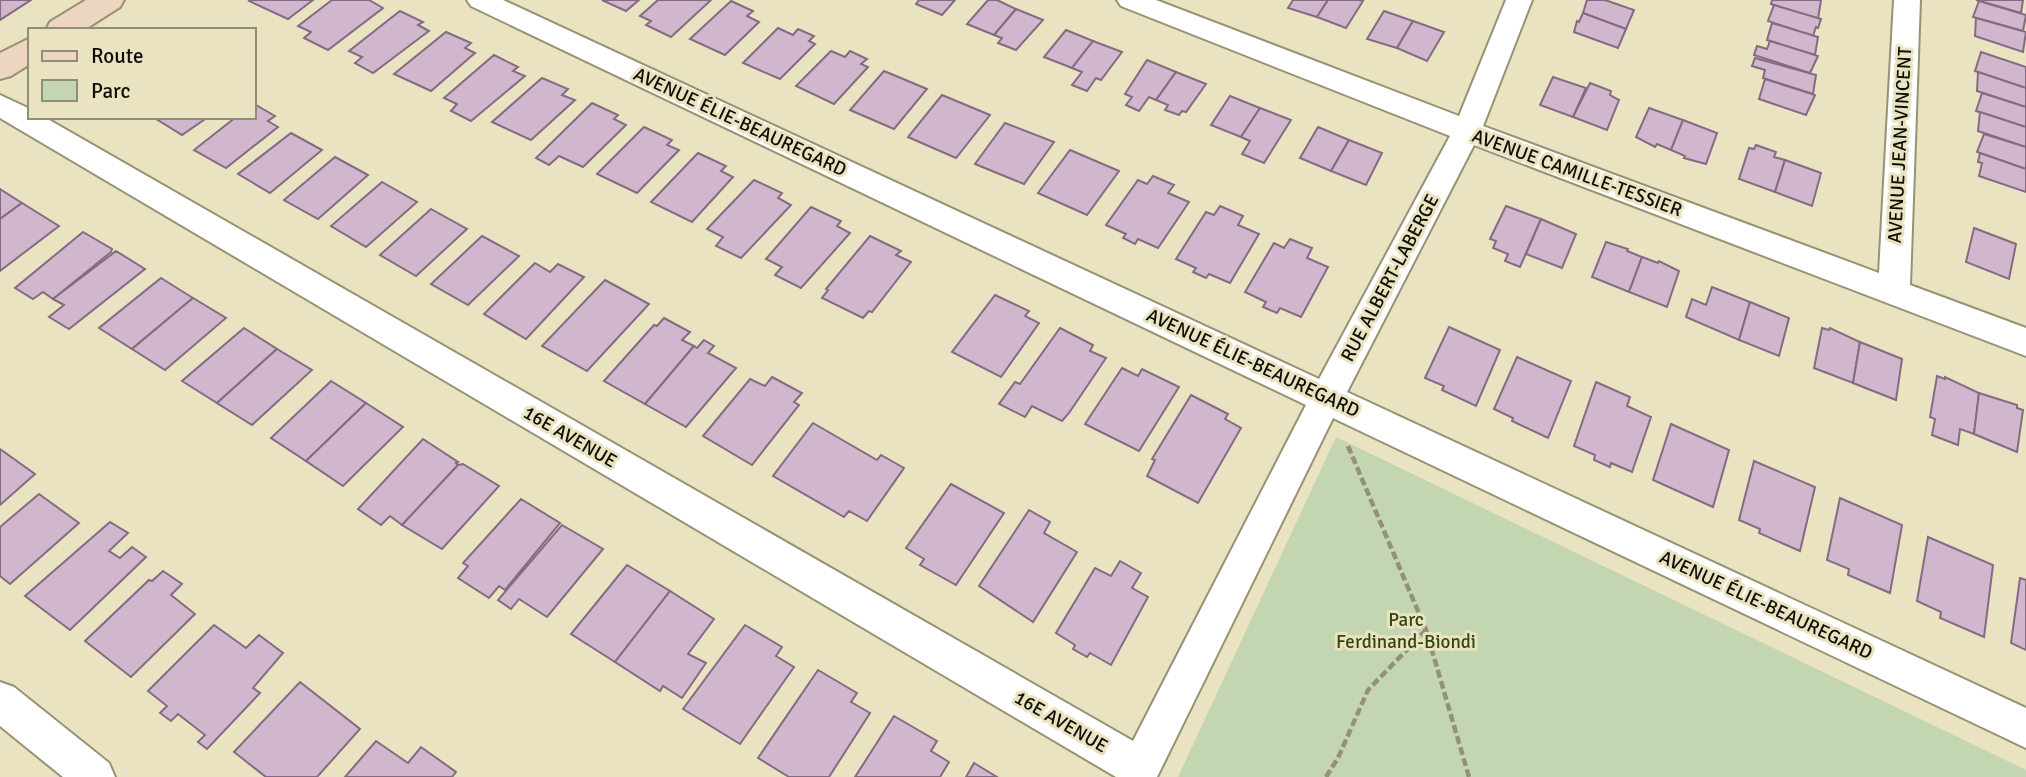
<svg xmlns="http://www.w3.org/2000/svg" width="2026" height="777" font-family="Signika,sans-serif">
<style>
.green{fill:#c4d6b1}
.building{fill:#d1b7ce;stroke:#846b81;stroke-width:2}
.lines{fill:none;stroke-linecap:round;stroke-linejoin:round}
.street-casing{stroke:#979273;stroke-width:4}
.secondary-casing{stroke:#979273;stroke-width:4}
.path{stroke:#959078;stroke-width:4.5;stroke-dasharray:8 3.5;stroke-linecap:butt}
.street{fill:#fff;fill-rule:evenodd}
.secondary{fill:#ecd6c1;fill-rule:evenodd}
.labels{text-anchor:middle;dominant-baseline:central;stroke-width:6;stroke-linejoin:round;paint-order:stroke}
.street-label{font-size:19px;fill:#100d04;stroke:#e9e3c2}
.park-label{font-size:19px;fill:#31470d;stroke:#e9e3c2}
</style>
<rect width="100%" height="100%" fill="#e9e3c2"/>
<polygon class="green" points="1336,437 2026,770 2026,777 1178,777"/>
<g class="building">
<polygon points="0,0 31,0 0,20"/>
<polygon points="313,0 288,19 249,1 250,0"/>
<polygon points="332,0 369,0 383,8 328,50 304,38 311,32 298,26"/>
<polygon points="602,0 639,0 626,11"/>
<polygon points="658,0 711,0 671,37 646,25 651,21 640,16"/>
<polygon points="919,0 955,0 942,15 916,4"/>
<polygon points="988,0 997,0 1016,9 994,35 967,24"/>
<polygon points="1293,0 1328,0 1317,17 1288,8"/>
<polygon points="1328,0 1359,0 1363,1 1346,28 1317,17"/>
<polygon points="1587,0 1605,0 1634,10 1626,29 1583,13"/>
<polygon points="1772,0 1821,0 1818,19 1774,5 1771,4"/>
<polygon points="1976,0 2023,0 2021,13"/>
<polygon points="731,1 753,11 747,16 759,22 725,55 690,39"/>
<polygon points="1979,1 2026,15 2023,31 1973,17"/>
<polygon points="1774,5 1821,19 1818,28 1816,27 1813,36 1768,21"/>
<polygon points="1016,9 1043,20 1016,50 998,43 1002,38 994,35"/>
<polygon points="400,11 423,22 418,25 429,31 373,73 355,63 362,57 349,51"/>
<polygon points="1384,11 1413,21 1397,48 1367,39"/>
<polygon points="1583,13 1626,29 1618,48 1574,32 1577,21 1579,22"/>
<polygon points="1976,18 2026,32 2023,52 1975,36"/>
<polygon points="1413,21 1444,32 1427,61 1397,48"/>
<polygon points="1772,23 1818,37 1815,55 1767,40"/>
<polygon points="778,28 793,35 798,29 814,36 809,41 815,44 780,79 743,63"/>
<polygon points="1066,30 1093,41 1072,68 1044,57"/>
<polygon points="446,32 471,43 465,48 475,53 431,91 394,74"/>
<polygon points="1093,41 1122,52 1101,80 1096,78 1087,91 1072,85 1082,72 1072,68"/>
<polygon points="1770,41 1818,56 1810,73 1754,55 1757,46 1767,49"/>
<polygon points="831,51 845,57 850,51 867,59 861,64 868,67 834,104 796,86"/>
<polygon points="1981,52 2026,67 2026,88 1975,71"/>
<polygon points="494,55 518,67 513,71 525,76 471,121 451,111 457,104 444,98"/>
<polygon points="1755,58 1816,75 1813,94 1763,78 1765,70 1752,66"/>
<polygon points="1147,60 1176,72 1156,100 1149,97 1139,111 1126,105 1132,97 1125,94"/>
<polygon points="884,71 927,89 894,129 850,110"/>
<polygon points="1176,72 1206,84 1186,112 1182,111 1179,115 1165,110 1168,105 1156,100"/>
<polygon points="1978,72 2026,88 2026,107 1977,91"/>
<polygon points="1553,77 1586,88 1573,117 1540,105"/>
<polygon points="542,78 568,89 562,95 575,100 531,140 492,122"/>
<polygon points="1765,79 1815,95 1806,115 1759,99"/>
<polygon points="1590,83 1611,91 1610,95 1619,100 1607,130 1573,117"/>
<polygon points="1982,93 2026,107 2026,127 1976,111"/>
<polygon points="942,95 990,115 956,158 908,137"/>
<polygon points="1230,96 1260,108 1241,137 1211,125"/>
<polygon points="592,103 618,115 614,119 626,125 583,167 559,156 549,165 536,158"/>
<polygon points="256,105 275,116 268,121 278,127 226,168 194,150 236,117 254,117"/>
<polygon points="1260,108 1291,120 1264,163 1242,154 1250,141 1241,137"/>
<polygon points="1649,108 1683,120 1671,150 1657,144 1655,147 1636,137"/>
<polygon points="1980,112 2026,127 2026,147 1978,131"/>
<polygon points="153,117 208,117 182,135"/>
<polygon points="1683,120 1717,133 1706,164 1684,158 1685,156 1671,150"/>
<polygon points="1005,123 1054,142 1024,184 975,164"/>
<polygon points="644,127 672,140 667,145 679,150 637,193 597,174"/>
<polygon points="1318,127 1349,140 1331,171 1300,158"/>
<polygon points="291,133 322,150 270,193 238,174"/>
<polygon points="1984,134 2026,147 2026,169 1977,152"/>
<polygon points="1349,140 1382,153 1366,185 1331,171"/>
<polygon points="1756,145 1776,152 1774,157 1785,160 1775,192 1739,179 1749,148 1754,149"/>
<polygon points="1070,150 1119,171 1087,215 1038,193"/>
<polygon points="698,153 726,166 721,171 733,177 692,222 651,202"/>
<polygon points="1980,153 2026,169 2026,192 1979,176 1982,163 1978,162"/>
<polygon points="335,157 368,175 318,219 284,200"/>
<polygon points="1785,160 1821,173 1812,206 1775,192"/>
<polygon points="1153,176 1174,185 1168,193 1189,202 1158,248 1138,239 1135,244 1123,238 1126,234 1106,225 1138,180 1147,184"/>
<polygon points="754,180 782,193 778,198 791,205 741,258 716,246 723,237 707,229"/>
<polygon points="382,182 417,202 366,247 331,226"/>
<polygon points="0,189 22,203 0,219"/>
<polygon points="22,203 59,226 0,271 0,219"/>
<polygon points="1220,206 1243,216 1238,225 1259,234 1230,283 1209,274 1206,278 1193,272 1196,268 1176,259 1206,212 1214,215"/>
<polygon points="1506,206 1541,219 1520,267 1505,261 1508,254 1493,248 1496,241 1490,239"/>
<polygon points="811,207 841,221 837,226 850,233 801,288 775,275 782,267 766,259"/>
<polygon points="431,209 467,229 416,276 380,255"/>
<polygon points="1541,219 1576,234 1562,268 1526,254"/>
<polygon points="1974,228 2016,244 2009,279 1966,262"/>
<polygon points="83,232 112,249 111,252 53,299 43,292 33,299 15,288"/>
<polygon points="482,236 519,256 468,305 431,284"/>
<polygon points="870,236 901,251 896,255 911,262 872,312 869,311 863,318 822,298 828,290 826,289"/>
<polygon points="1290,239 1312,248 1307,258 1328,267 1301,317 1280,308 1277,313 1263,307 1266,302 1245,292 1274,243 1284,248"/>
<polygon points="1606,242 1628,249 1627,251 1642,257 1629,292 1592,277"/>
<polygon points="116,251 145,269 69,329 49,317 64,305 53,299"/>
<polygon points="1642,257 1658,263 1659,261 1679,271 1667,307 1629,292"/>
<polygon points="535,263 550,272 558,264 584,277 526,339 484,314"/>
<polygon points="161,278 193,298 132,349 99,328"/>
<polygon points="605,280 649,304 587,371 542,346"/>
<polygon points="1712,287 1750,302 1739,340 1686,317 1692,299 1706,305"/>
<polygon points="995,295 1029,311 1025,316 1039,323 1001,377 952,352"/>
<polygon points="193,298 226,318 165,370 132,349"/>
<polygon points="1750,302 1789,318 1779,356 1739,340"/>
<polygon points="664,318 690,332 682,340 694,346 645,404 604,381 654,325 657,326"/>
<polygon points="1449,327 1500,350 1476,406 1442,390 1444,386 1425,378"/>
<polygon points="244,328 277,349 217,403 182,381"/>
<polygon points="1060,328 1093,345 1090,351 1106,358 1069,413 1062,421 1032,406 1025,417 999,404 1015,382 1020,384"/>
<polygon points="1822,328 1829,330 1830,328 1860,342 1853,383 1814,368"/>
<polygon points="704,340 714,346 708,353 736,368 686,427 645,404 694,346 697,348"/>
<polygon points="1860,342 1902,359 1896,400 1853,383"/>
<polygon points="277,349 312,370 252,425 217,403"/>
<polygon points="1517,357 1571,381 1548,438 1512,421 1513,418 1494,409"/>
<polygon points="1122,368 1138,376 1142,369 1179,387 1139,451 1085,424"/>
<polygon points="1937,376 1945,379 1945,377 1979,393 1974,434 1960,429 1958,445 1932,435 1935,419 1930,417"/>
<polygon points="772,377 802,393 794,402 799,405 752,465 703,436 750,379 765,386"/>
<polygon points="331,381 366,403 306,461 271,438"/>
<polygon points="1596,382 1630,397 1627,406 1651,417 1632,472 1611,463 1610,467 1594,460 1595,455 1574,446"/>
<polygon points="1979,393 2017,405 2017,408 2023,410 2017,452 1974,434"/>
<polygon points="1191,395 1228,414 1225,419 1241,428 1198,503 1147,476 1155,460 1152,459"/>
<polygon points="366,403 403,427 343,486 306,461"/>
<polygon points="813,423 877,460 881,455 904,468 867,521 849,511 844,517 773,476"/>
<polygon points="1671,424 1729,450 1713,507 1653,480"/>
<polygon points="423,439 458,462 456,463 458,465 402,525 390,516 381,525 358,509"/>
<polygon points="0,449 35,474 0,505"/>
<polygon points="1754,461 1815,487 1800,551 1759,533 1760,529 1739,520"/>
<polygon points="463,464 499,486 442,549 402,525 458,465"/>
<polygon points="951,484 1004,513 956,585 920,565 924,559 906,548"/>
<polygon points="39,494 79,523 10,584 0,576 0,527"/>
<polygon points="1840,498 1902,525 1890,593 1848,575 1849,569 1827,560"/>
<polygon points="521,499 560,523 505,590 499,586 489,598 458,578 468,566 463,563"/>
<polygon points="1029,510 1050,522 1044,533 1077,552 1033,622 979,586"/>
<polygon points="110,522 128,533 109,551 120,558 132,547 146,557 70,630 25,596"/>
<polygon points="562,525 603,549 547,617 519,599 511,609 498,600"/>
<polygon points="1928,537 1993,565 1984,637 1940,618 1941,612 1917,601"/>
<polygon points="1120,561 1141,573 1132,588 1148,597 1111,665 1090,653 1087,657 1073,649 1075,645 1056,633 1095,568 1111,576"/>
<polygon points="627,565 670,591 615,662 571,634"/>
<polygon points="163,571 182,584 171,595 195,614 131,677 85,641 149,580 152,581"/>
<polygon points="2020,578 2026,580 2026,650 2011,643"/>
<polygon points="670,591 714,619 688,654 706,663 682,698 663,686 660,691 615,662"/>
<polygon points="214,625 246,648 259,635 283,653 253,688 260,693 207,749 198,742 205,735 178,714 171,721 160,713 167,706 148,691"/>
<polygon points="745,625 782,647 776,656 794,667 740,744 683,709"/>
<polygon points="818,670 857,693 851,702 870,713 829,777 789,777 758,758"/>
<polygon points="300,682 360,729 317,777 266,777 234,752"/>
<polygon points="894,716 937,741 931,751 949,762 940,777 855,777"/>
<polygon points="376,741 408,763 421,747 456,772 452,777 345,777"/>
<polygon points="974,763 997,777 966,777"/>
</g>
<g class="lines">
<g class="street-casing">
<g id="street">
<polygon points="467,0 503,0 1319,379 1450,136 1121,6 1117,0 1156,0 1459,116 1506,0 1532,0 1483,126 1879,273 1894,0 1920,0 1910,285 2026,328 2026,356 1474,145 1347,392 2026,708 2026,748 1333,418 1157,777 1116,777 0,118 0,95 30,109 30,117 44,117 1133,741 1306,405 471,6"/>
<polygon points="0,682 14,687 109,763 115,777 63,777 0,726"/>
</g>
</g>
<g class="secondary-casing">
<g id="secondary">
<polygon points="86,0 124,0 120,7 84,30 46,30 50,22"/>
<polygon points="30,38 30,64 11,76 0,79 0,53"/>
</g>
</g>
<g class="path">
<polyline points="1348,446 1426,630 1469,777"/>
<polyline points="1326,777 1338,758 1368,690 1426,630"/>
</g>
<use href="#street" class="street"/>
<use href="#secondary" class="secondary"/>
</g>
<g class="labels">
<g class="street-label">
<text transform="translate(740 122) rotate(25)">AVENUE ÉLIE-BEAUREGARD</text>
<text transform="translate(1900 145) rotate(-87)">AVENUE JEAN-VINCENT</text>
<text transform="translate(1577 173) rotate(20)">AVENUE CAMILLE-TESSIER</text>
<text transform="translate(1390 278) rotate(-62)">RUE ALBERT-LABERGE</text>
<text transform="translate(1253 363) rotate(25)">AVENUE ÉLIE-BEAUREGARD</text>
<text transform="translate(570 437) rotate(30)">16E AVENUE</text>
<text transform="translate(1766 605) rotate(25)">AVENUE ÉLIE-BEAUREGARD</text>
<text transform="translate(1061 722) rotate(30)">16E AVENUE</text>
</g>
<g class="park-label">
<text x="1406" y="620">Parc<tspan x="1406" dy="22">Ferdinand-Biondi</tspan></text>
</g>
</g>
<rect x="28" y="28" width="228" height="91" fill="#e9e3c2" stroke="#928d76" stroke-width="2"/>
<rect x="42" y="51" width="35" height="10" fill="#ecd6c1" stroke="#928d76" stroke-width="2"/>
<text x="91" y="63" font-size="21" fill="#100d04">Route</text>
<rect x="42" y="80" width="35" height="21" fill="#c4d6b1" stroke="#928d76" stroke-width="2"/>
<text x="91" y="98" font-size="21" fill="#100d04">Parc</text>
</svg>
